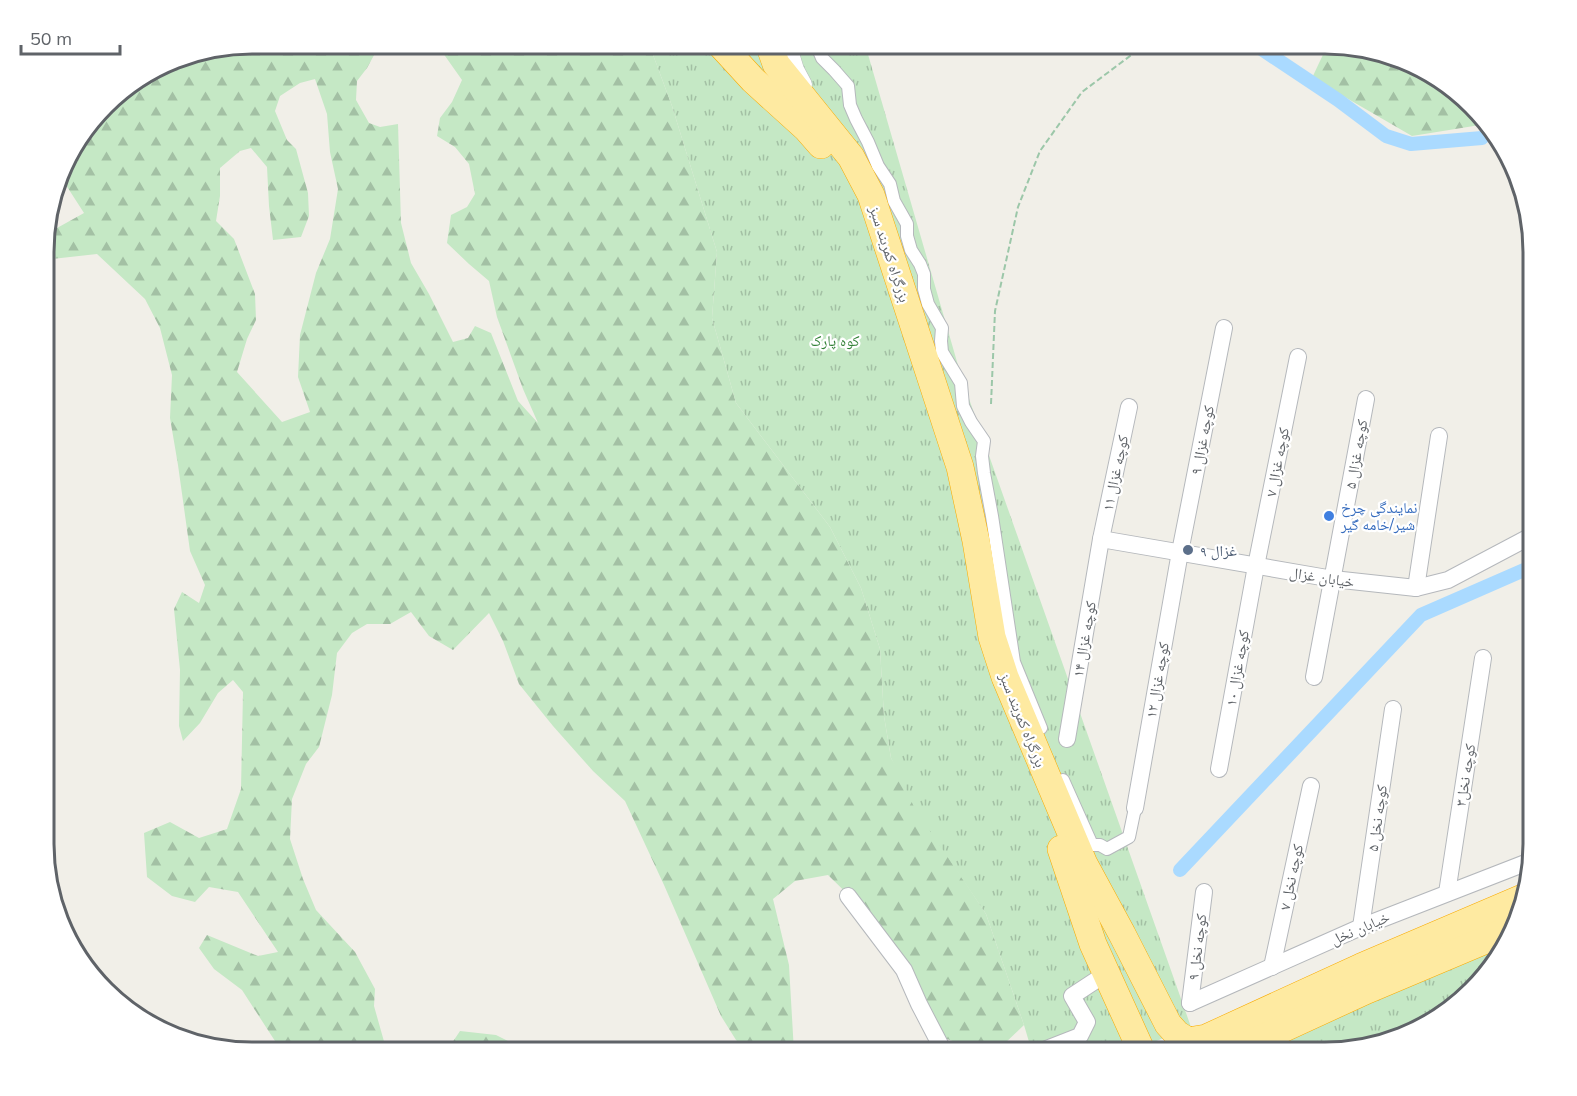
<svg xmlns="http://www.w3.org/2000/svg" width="1577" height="1096" font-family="Mulish,'Noto Naskh Arabic',sans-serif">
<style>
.forest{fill:url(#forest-firs);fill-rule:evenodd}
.park{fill:url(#park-tufts)}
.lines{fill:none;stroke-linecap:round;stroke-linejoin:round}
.canal{stroke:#aadaff;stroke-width:14}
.service-casing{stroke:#b5b8bc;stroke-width:10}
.pedestrian-casing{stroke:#b5b8bc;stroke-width:14}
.minor-casing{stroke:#b5b8bc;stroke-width:18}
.tertiary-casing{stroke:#b5b8bc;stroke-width:21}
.trunk-casing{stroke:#f9ab00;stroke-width:28}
.path{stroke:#9cc7a9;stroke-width:2;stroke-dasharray:6 3;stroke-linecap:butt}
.service{stroke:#fff;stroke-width:8}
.pedestrian{stroke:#fff;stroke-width:12}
.minor{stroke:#fff;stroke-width:16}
.tertiary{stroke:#fff;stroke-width:20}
.trunk{stroke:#feeaa1;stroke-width:27}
.shop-dot{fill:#3f7fe0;stroke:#fff;stroke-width:2}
.service-dot{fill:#5c6f8a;stroke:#fff;stroke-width:2}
.labels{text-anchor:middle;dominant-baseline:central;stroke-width:4.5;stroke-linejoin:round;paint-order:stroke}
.street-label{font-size:15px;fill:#5f6368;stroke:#fff}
.park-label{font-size:15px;fill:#348238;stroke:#fff}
.shop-label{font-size:15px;fill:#366cbe;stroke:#fff;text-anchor:start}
.service-label{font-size:15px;fill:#4e5e75;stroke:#fff;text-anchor:start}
.rim{fill:none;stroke:#5f6368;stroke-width:3}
</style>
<defs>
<pattern id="forest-firs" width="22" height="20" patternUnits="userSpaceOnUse" patternTransform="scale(1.5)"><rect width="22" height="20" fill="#c5e8c5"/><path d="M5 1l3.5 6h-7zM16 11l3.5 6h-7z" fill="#a3c0a4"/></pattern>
<pattern id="park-tufts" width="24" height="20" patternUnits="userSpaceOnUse" patternTransform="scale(1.5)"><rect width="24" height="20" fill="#c5e8c5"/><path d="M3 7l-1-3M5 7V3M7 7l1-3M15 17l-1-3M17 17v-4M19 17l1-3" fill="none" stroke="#a3c0a4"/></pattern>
</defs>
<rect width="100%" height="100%" fill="#f1efe8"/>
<g class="forest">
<path d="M 252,44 L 383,44 L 379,46 L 367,68 L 357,81 L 356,100 L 369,123 L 380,127 L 398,124 L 401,223 L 411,263 L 429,294 L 453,342 L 468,338 L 475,326 L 491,333 L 518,401 L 538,423 L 523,389 L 497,317 L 489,281 L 469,264 L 447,243 L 451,215 L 467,207 L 475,194 L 469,164 L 455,147 L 437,136 L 440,118 L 452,102 L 462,80 L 438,46 L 433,44 L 649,44 L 672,106 L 717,252 L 712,318 L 736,403 L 830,527 L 861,588 L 880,649 L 884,716 L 891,758 L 953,864 L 986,914 L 1024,1025 L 1002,1046 L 961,1044 L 933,1034 L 873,919 L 828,875 L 795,881 L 773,899 L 789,965 L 794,1052 L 750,1052 L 736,1040 L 721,1016 L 664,885 L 625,801 L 593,771 L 553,726 L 519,684 L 503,641 L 489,613 L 453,650 L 429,636 L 411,612 L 390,624 L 367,624 L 352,633 L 337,653 L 332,695 L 319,747 L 306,764 L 292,799 L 290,839 L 303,879 L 316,910 L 355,952 L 375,989 L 374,1006 L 387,1052 L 279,1052 L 275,1041 L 242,990 L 214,969 L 199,948 L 207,935 L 258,956 L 278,952 L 238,892 L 209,887 L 195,902 L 172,896 L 147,877 L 144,833 L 170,822 L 199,838 L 227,829 L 241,789 L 243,692 L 233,680 L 218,693 L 200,723 L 183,741 L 179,726 L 180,670 L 174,609 L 182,592 L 199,603 L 205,585 L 190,551 L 178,465 L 170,418 L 172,375 L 160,328 L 145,299 L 97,254 L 52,259 L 45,246 L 45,238 L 57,228 L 84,213 L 64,182 L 58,183 L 65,159 L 114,95 L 172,59 ZM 315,79 L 327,114 L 330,152 L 338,189 L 330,239 L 316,273 L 300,335 L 298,377 L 310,412 L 282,422 L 237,372 L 247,339 L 256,320 L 255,294 L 234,239 L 216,221 L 220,196 L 220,168 L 240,151 L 251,148 L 267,167 L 269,206 L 273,240 L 301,237 L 309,216 L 308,193 L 296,149 L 287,140 L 275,111 L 280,96 L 300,83 Z"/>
<polygon points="1328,44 1339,44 1393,55 1452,86 1483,124 1480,125 1412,136 1312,78"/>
<polygon points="460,1031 496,1035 524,1049 525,1052 446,1052"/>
</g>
<g class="park">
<polygon points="649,44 865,44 962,379 1191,1027 1129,1052 1032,1052 1024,1025 986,914 915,809 891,758 884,716 880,649 861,588 830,527 736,403 712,318 717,252 672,106"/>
<polygon points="1508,939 1491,971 1418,1031 1326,1052 1261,1052"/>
</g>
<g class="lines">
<g class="canal">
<polyline points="1254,44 1338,100 1386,136 1411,144 1482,138"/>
<polyline points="1180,870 1421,615 1533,566"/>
</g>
<g class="service-casing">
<polyline id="service" points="1071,1052 1079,1039"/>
</g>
<g class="pedestrian-casing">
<g id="pedestrian">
<polyline points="816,44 822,58 834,70 848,86 850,105 856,119 868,142 878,166 890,184 894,201 907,224 907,236 911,250 920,264 924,274 924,289 928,304 942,328 941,341 942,352 961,383 963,406 971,422 984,441 982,456 984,473 992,516 1014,662 1041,728"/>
<polyline points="1063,780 1092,845 1100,845 1107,849 1129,837 1135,808"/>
</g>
</g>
<g class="minor-casing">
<g id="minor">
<polyline points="1101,539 1333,579 1416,588 1448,580 1533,535"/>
<polyline points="1416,588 1439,436"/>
<polyline points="1314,677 1366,399"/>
<polyline points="1067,739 1101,539 1129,407"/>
<polyline points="1219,769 1256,566 1298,357"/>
<polyline points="1135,808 1180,552 1224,328"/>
<polyline points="1447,893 1483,658"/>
<polyline points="848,896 904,970 919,1004 944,1052"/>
<polyline points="1361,927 1393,709"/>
<polyline points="1272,967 1311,786"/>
<polyline points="1190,1003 1361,927 1533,860"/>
<polyline points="1190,1003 1204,892"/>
<polyline points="1039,1052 1080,1036 1087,1022 1072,996 1107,973"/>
</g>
</g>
<g class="tertiary-casing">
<polyline id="tertiary" points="786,44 794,70 802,85"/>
</g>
<g class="trunk-casing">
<g id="trunk">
<polyline points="720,44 753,80 807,129 821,145"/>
<polyline points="769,44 776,64 851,157 871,195 960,467 976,541 992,637 1005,677 1084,864 1122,934 1168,1024 1177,1034 1188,1041 1206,1038 1361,967 1525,897"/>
<polyline points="1061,849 1093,944 1142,1052"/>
<polyline points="1232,1052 1367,990 1514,928"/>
</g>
</g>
<polyline class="path" points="991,404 995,311 1018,207 1040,151 1082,92 1146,44"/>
<use href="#service" class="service"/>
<use href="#pedestrian" class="pedestrian"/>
<use href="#minor" class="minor"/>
<use href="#tertiary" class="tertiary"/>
<use href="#trunk" class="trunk"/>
</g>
<circle class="shop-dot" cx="1329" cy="516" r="6"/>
<circle class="service-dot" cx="1188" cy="550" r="6"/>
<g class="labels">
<g class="street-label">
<text transform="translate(890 254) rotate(72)">بزرگراه کمربند سبز</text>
<text transform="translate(1202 440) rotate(-79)">کوچه غزال ۹</text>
<text transform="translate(1356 454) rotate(-80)">کوچه غزال ۵</text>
<text transform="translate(1277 462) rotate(-79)">کوچه غزال ۷</text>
<text transform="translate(1115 473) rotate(-78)">کوچه غزال ۱۱</text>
<text transform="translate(1322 577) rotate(9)">خیابان غزال</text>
<text transform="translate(1084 639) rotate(-80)">کوچه غزال ۱۴</text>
<text transform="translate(1237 668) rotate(-80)">کوچه غزال ۱۰</text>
<text transform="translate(1157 680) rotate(-80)">کوچه غزال ۱۲</text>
<text transform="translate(1023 720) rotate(68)">بزرگراه کمربند سبز</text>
<text transform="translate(1465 775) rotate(-81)">کوچه نخل۳</text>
<text transform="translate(1377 818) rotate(-82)">کوچه نخل ۵</text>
<text transform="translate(1291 877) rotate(-78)">کوچه نخل ۷</text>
<text transform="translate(1360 928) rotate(-23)">خیابان نخل</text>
<text transform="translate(1197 947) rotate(-83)">کوچه نخل ۹</text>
</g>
<g class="park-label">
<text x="835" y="340">کوه پارک</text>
</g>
<g class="shop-label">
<text x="1341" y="507">نمایندگی چرخ<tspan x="1341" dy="17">شیر/خامه گیر</tspan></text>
</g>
<g class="service-label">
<text x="1200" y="550">غزال ۹</text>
</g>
</g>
<path d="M0 0H1577V1096H0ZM252 54H1325A198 198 0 0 1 1523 252V844A198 198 0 0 1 1325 1042H252A198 198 0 0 1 54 844V252A198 198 0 0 1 252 54Z" fill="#fff" fill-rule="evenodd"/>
<path class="rim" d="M252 54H1325A198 198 0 0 1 1523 252V844A198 198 0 0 1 1325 1042H252A198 198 0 0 1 54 844V252A198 198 0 0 1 252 54Z"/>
<path d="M21 45v9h99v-9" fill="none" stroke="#5f6368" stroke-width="3"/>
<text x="30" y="45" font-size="18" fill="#5f6368" stroke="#ffffff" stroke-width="4.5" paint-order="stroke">50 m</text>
</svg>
